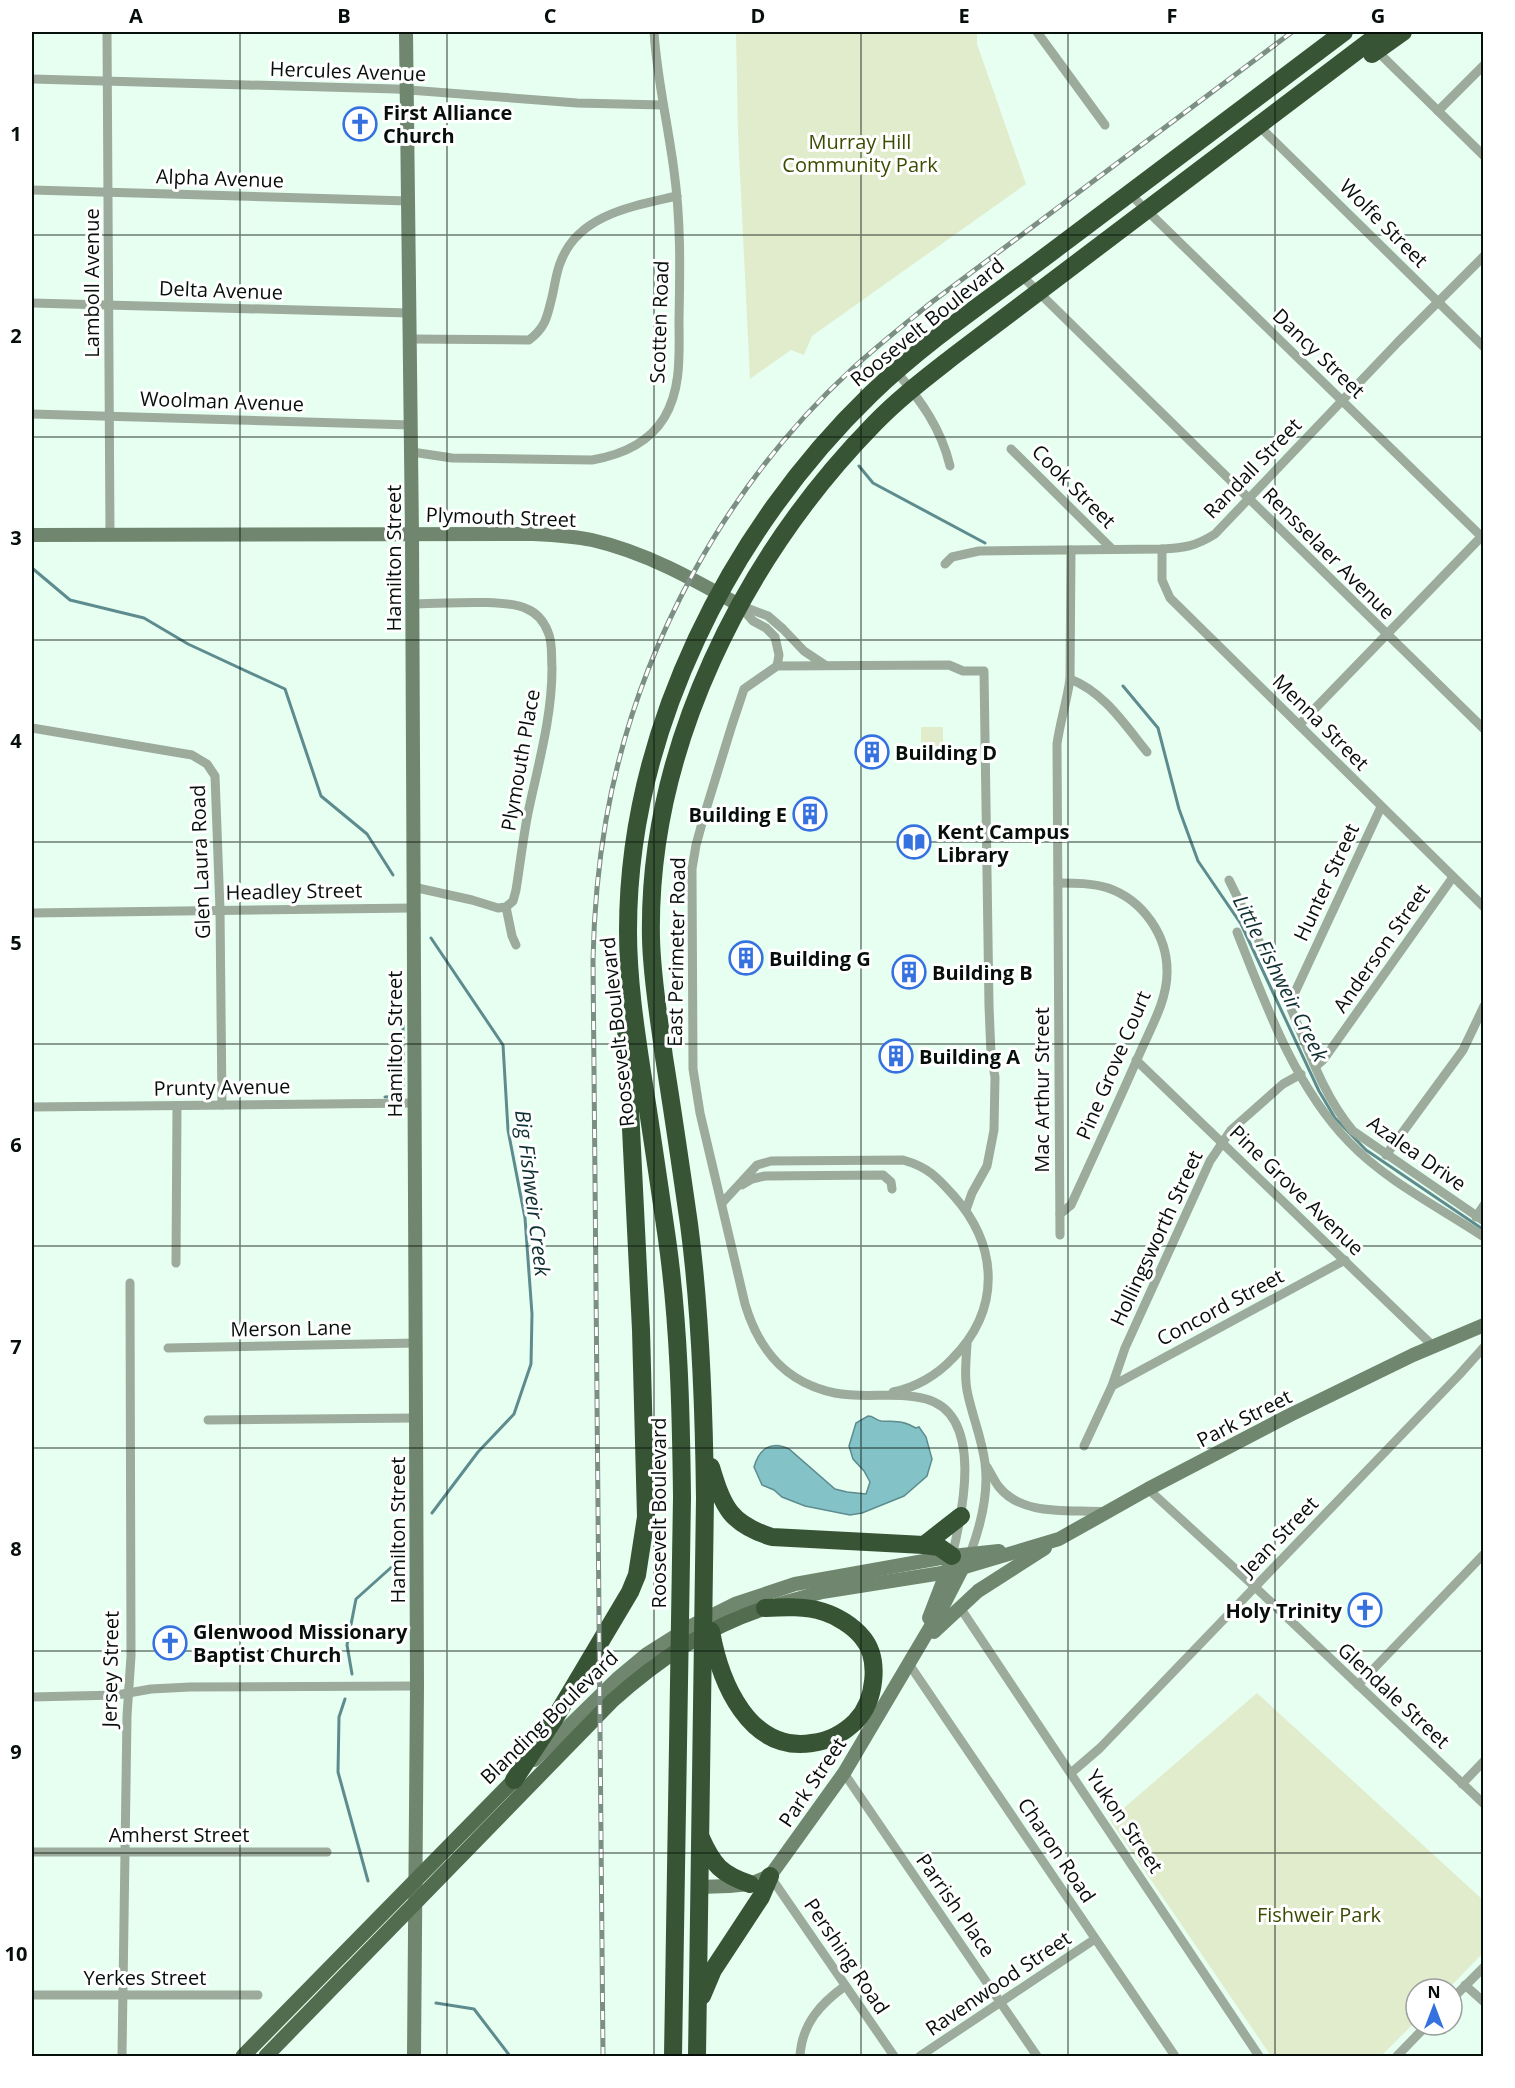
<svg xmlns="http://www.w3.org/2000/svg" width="1515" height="2088" font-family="'Open Sans',sans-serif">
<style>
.green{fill:#e1eccd}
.water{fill:#83c2c6;stroke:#5e8c8e;stroke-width:1.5}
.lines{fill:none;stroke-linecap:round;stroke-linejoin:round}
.stream{stroke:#5e8c8e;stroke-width:3}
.street{stroke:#9cab9b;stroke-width:9}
.secondary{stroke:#70866e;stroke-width:14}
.primary{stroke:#516c4f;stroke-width:15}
.highway{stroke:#375535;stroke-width:18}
.rail-casing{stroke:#7d8e85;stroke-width:5}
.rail{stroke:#fff;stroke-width:3;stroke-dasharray:9;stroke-linecap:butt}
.grid{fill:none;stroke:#070f0b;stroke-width:1.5;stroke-opacity:0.55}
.labels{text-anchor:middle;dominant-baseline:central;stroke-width:6;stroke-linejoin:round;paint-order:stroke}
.street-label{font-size:20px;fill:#070f0b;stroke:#fff}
.poi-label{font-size:20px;font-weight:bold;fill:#070f0b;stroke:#fff;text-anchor:start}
.park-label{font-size:20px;fill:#3b4c01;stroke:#fff}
.water-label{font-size:21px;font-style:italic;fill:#0f2f31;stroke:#fff}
.neatline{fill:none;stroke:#070f0b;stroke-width:2}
.grid-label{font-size:20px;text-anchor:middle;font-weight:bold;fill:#070f0b}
</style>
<rect width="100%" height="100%" fill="#e6fff1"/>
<g class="green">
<polygon points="736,32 977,32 977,44 1026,184 812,336 804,355 791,350 750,379 738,133"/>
<rect x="921" y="727" width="22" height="21"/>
<polygon points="1257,1693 1483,1900 1483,1953 1448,1989 1416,1989 1416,2021 1381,2056 1271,2056 1110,1820"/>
</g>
<path class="water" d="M 868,1416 C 874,1416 875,1420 881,1421 C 897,1422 902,1420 916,1428 L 919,1427 L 926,1437 L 932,1459 L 927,1476 L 904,1496 L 862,1513 L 850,1515 L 805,1506 L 782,1497 L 774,1490 L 762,1485 L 754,1467 C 759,1449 771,1440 789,1449 L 835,1489 L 847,1492 L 866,1494 L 870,1482 L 864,1471 L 853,1459 L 849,1446 L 856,1423 Z"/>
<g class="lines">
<g class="stream">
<polyline points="859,466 873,483 985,543"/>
<polyline points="32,568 70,600 144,618 188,644 285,689 321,796 367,834 393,875"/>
<polyline points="1123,686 1158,728 1179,809 1198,861 1241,924 1319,1091 1335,1118 1366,1150 1484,1230"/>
<polyline points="431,938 503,1045 508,1130 525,1218 532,1314 531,1364 514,1414 478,1452 432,1513"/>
<polyline points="385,1097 403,1096 403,1020"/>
<polyline points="352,1674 347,1645 356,1599 395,1564"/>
<polyline points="345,1699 339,1717 338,1772 368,1881"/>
<polyline points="436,2003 474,2009 510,2056"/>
</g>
<g class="street">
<polyline points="107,32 110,535"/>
<polyline points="1037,32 1105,125"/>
<polyline points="1377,51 1484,156"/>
<polyline points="32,79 396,89 577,103 663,105"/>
<polyline points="1438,111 1484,65"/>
<polyline points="1259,126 1484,347"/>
<polyline points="32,190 408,201"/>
<polyline points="1130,194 1484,539"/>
<polyline points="1021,275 1484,729"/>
<polyline points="32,303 410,313"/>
<path d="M 410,339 L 529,340 C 546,327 547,317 552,297 C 555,285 556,272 561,261 C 579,214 634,206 677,196"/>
<path d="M 896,371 C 921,401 941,428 950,466"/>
<polyline points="32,414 411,425"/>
<polyline points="1011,449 1112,549"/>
<path d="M 412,452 L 452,458 L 592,460 C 621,455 648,444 664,418 C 682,388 679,353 679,320 C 680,270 681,221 674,171 C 668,124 657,79 654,32"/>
<polyline points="1162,549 1162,580 1170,598 1484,907"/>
<path d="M 945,564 L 952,557 L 979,551 L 1162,549 C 1185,548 1196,546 1215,534 L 1398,342 L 1484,256"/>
<path d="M 413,604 C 439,604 506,598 527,609 C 537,613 544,622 548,632 C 553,643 551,656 552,668 C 552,718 538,765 528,813 C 523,838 520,865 516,890 L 513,901 L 506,907 L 498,908 L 472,900 L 413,887"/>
<polyline points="739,605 768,616 783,629 804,651 825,665"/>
<polyline points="739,605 753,621 766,628 775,637 779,655 777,666"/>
<path d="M 1070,679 C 1104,692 1125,725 1147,752"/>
<polyline points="1299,725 1484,534"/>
<polyline points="32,728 192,755 207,764 215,776 220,910 222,1105"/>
<path d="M 1229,880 C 1249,921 1270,962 1289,1004 C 1308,1048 1322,1094 1353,1131 L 1484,1221"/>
<path d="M 1058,883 C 1075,883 1092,883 1108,888 C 1143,900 1168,936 1167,973 C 1167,1001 1150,1029 1139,1055 C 1117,1105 1094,1155 1071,1205 L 1060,1214"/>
<polyline points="506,907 512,936 516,945"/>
<polyline points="32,913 413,908"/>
<path d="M 1237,932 C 1265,1003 1294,1085 1349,1142 C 1386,1181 1439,1207 1484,1237"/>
<polyline points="1289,1005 1381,807"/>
<polyline points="1136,1060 1433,1346"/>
<polyline points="1316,1066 1324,1059 1453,877"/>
<polyline points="32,1107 414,1103"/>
<polyline points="1386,1155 1463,1050 1484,1006"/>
<polyline points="742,1185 752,1179 765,1176 883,1175 891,1182 892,1189"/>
<path d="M 722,1203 L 757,1165 L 771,1161 L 903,1160 C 928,1167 937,1177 954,1196 C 999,1247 1001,1310 952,1359 C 937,1375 915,1388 893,1392"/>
<polyline points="1476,1217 1484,1205"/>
<path d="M 1060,1235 L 1057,744 C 1060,722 1067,701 1070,679 L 1071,550"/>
<polyline points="176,1263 177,1106"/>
<path d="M 967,1344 C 966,1361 964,1379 968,1395 C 973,1418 982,1439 985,1463 C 989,1494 981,1525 970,1554"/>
<polyline points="168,1348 416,1343"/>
<polyline points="1112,1386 1345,1260"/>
<polyline points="208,1420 416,1418"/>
<polyline points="1084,1446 1112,1386 1125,1348 1210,1161 1231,1130 1283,1084 1301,1074"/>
<path d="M 987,1467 C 991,1473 994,1481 999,1487 C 1023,1517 1071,1509 1105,1512"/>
<polyline points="1148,1489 1255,1587 1484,1804"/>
<path d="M 952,1556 C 962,1515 985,1415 926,1399 C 896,1391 865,1399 835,1393 C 786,1383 759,1351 745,1304 L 700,1113 L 693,1069 L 692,869 L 696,845 L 704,816 L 732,725 L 744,689 L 777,666 L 949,665 L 963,671 L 984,671 L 989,1006 L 991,1054 L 995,1077 L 994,1130 L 987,1166 L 972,1193 L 966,1210"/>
<polyline points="959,1606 1259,2056"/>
<polyline points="909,1664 1175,2056"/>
<polyline points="1358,1685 1484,1554"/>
<polyline points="32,1697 117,1695 151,1689 190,1687 417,1686"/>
<polyline points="844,1773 1037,2056"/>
<polyline points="1071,1773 1100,1748 1459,1375 1484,1347"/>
<polyline points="1462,1784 1484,1761"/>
<polyline points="32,1852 327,1852"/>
<polyline points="770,1876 894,2056"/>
<polyline points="1465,1985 1484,2002"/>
<polyline points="32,1995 258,1995"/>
<polyline points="1452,1999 1484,1967"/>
<polyline points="122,2056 127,1716 131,1656 130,1283"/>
<path d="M 800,2056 C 802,2024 820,2004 845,1986"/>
<polyline points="920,2056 1095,1939"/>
<polyline points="1397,2056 1427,2025"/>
</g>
<g class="secondary">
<polyline points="406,32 412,534 416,1418 417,1686 414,2056"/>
<path d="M 32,535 L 533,534 C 553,535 573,536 592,540 C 645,552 693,579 739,605"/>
<polyline points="779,1604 822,1592 948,1572 1059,1539 1148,1489 1290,1415 1413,1355 1484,1325"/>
<polyline points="929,1618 949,1566"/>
<polyline points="934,1632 978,1591 1045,1548"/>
<polyline points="534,1760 617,1679 647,1654 693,1625 735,1604 795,1584 952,1556 999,1551"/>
<polyline points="699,1887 729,1886 750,1884 770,1876 844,1773 944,1604 965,1563"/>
</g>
<g class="primary">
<polyline points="243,2056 514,1780"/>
<path d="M 266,2056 L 612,1701 C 659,1659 705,1628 765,1608"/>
</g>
<g class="highway">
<polyline points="1372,54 1403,32"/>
<path d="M 711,1467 C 723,1507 730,1524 772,1537 L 924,1545 L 939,1547 L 952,1556"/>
<polyline points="924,1545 961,1516"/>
<path d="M 711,1631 C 720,1682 749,1753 812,1743 C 829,1741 843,1734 856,1721 C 875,1701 881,1659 862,1637 C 853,1626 837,1616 824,1612 C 806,1606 784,1607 765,1608"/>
<polyline points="514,1780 555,1718 630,1592 637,1575 646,1517 641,1330 626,1028"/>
<path d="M 701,1838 C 713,1865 721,1874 750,1884"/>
<polyline points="702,1996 713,1970 761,1897 770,1876"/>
<path d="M 673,2056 L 682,1497 C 681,1411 679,1324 667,1239 C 659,1184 651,1128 642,1072 C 635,1026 628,978 628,931 C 628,732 730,530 871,394 C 926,341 992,297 1053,251 C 1150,178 1247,105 1344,32"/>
<path d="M 697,2056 L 705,1498 C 704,1407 701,1315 689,1224 C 681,1168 673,1113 664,1057 C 659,1018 652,979 651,939 C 647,749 744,557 874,424 C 899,398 927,377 955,355 L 1382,32"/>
</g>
<g class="rail-casing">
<path id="rail" d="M 603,2056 L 593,960 C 594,913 598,866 606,820 C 636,649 725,486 852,369 C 877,346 905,324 932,302 L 1292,32"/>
</g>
<use href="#rail" class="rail"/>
</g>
<path class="grid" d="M 240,32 L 240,2056M 447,32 L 447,2056M 654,32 L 654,2056M 861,32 L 861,2056M 1068,32 L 1068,2056M 1275,32 L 1275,2056M 32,235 L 1484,235M 32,437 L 1484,437M 32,640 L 1484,640M 32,842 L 1484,842M 32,1044 L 1484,1044M 32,1246 L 1484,1246M 32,1448 L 1484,1448M 32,1651 L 1484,1651M 32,1853 L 1484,1853"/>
<defs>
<g id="church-ring" transform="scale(1.725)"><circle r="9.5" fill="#fff" stroke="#3671e0" stroke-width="1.5"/><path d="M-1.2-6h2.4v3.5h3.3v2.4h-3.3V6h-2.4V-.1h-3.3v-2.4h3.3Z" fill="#3671e0"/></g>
<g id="building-ring" transform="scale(1.725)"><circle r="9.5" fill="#fff" stroke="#3671e0" stroke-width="1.5"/><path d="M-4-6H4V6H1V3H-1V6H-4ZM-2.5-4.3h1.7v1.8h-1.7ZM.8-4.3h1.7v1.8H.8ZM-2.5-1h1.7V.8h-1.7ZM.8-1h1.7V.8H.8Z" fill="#3671e0"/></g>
<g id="library-ring" transform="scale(1.725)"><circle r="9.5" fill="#fff" stroke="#3671e0" stroke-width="1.5"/><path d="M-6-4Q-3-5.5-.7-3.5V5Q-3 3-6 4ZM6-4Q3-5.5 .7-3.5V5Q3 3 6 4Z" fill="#3671e0"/></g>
</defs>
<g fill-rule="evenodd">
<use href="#church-ring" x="360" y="124"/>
<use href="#building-ring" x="872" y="752"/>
<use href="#building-ring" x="810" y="814"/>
<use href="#library-ring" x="914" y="842"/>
<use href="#building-ring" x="746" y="958"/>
<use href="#building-ring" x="909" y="972"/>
<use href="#building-ring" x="896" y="1056"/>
<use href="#church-ring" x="1365" y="1610"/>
<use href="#church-ring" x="170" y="1643"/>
</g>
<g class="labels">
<g class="street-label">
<text transform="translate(348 71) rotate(2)">Hercules Avenue</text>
<text transform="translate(220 178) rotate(2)">Alpha Avenue</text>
<text transform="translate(1384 223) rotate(45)">Wolfe Street</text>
<text transform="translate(91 283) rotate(-90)">Lamboll Avenue</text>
<text transform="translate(221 290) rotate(2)">Delta Avenue</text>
<text transform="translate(659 322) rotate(-88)">Scotten Road</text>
<text transform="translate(927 322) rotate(-39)">Roosevelt Boulevard</text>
<text transform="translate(1319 353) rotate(44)">Dancy Street</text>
<text transform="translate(222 401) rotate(2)">Woolman Avenue</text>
<text transform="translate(1252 468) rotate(-46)">Randall Street</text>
<text transform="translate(1074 486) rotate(45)">Cook Street</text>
<text transform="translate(501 517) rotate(2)">Plymouth Street</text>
<text transform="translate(1329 553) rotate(45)">Rensselaer Avenue</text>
<text transform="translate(393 558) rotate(-90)">Hamilton Street</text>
<text transform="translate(1321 722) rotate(45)">Menna Street</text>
<text transform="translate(520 760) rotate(-80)">Plymouth Place</text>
<text transform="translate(200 862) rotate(-92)">Glen Laura Road</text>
<text transform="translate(1326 882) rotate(-65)">Hunter Street</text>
<text transform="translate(294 891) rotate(-1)">Headley Street</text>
<text transform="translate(1381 948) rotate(-55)">Anderson Street</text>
<text transform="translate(676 952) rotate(-89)">East Perimeter Road</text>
<text transform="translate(617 1032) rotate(-96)">Roosevelt Boulevard</text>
<text transform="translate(394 1044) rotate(-90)">Hamilton Street</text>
<text transform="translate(1113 1065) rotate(-67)">Pine Grove Court</text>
<text transform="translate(222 1087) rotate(-1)">Prunty Avenue</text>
<text transform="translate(1041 1090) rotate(-90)">Mac Arthur Street</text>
<text transform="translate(1417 1153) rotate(35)">Azalea Drive</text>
<text transform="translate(1297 1190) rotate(44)">Pine Grove Avenue</text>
<text transform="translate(1156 1238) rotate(-65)">Hollingsworth Street</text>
<text transform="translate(1220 1307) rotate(-28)">Concord Street</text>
<text transform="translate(291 1328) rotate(-1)">Merson Lane</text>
<text transform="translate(1244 1418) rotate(-27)">Park Street</text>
<text transform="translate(658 1513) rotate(-90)">Roosevelt Boulevard</text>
<text transform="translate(397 1530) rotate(-90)">Hamilton Street</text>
<text transform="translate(1279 1536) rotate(-46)">Jean Street</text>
<text transform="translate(110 1669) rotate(-89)">Jersey Street</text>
<text transform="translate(1394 1695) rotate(43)">Glendale Street</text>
<text transform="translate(549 1717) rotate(-44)">Blanding Boulevard</text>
<text transform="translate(812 1782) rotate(-56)">Park Street</text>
<text transform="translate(1125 1821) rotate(56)">Yukon Street</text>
<text x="179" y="1834">Amherst Street</text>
<text transform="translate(1057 1850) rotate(56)">Charon Road</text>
<text transform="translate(956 1905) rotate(55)">Parrish Place</text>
<text transform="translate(847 1956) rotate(56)">Pershing Road</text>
<text x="145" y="1977">Yerkes Street</text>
<text transform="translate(998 1983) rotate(-34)">Ravenwood Street</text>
</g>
<g class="poi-label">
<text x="383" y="112">First Alliance<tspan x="383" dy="23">Church</tspan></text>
<text x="895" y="752">Building D</text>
<text x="787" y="814" text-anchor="end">Building E</text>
<text x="937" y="831">Kent Campus<tspan x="937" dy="23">Library</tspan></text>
<text x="769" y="958">Building G</text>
<text x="932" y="972">Building B</text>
<text x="919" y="1056">Building A</text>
<text x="1342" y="1610" text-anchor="end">Holy Trinity</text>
<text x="193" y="1631">Glenwood Missionary<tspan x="193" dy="23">Baptist Church</tspan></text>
</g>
<g class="park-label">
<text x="860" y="141">Murray Hill<tspan x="860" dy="23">Community Park</tspan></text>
<text x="1319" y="1914">Fishweir Park</text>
</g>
<g class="water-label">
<text transform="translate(1281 978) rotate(63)">Little Fishweir Creek</text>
<text transform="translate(533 1193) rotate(83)">Big Fishweir Creek</text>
</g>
</g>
<rect width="1515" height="2088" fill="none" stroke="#ffffff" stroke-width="66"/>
<g transform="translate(1434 2007)"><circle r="28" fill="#ffffff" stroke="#9c9f9d" stroke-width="1.5"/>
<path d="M0-4.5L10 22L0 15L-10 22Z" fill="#3671e0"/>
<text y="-9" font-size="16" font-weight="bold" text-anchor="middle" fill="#070f0b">N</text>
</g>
<rect x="33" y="33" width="1449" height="2022" class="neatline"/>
<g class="grid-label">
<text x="136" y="23">A</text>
<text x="344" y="23">B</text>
<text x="550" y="23">C</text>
<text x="758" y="23">D</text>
<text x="964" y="23">E</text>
<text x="1172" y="23">F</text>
<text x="1378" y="23">G</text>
<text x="16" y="141">1</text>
<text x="16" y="343">2</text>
<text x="16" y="545">3</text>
<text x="16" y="748">4</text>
<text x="16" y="950">5</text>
<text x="16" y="1152">6</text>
<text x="16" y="1354">7</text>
<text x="16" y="1556">8</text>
<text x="16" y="1759">9</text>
<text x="16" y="1961">10</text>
</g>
</svg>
